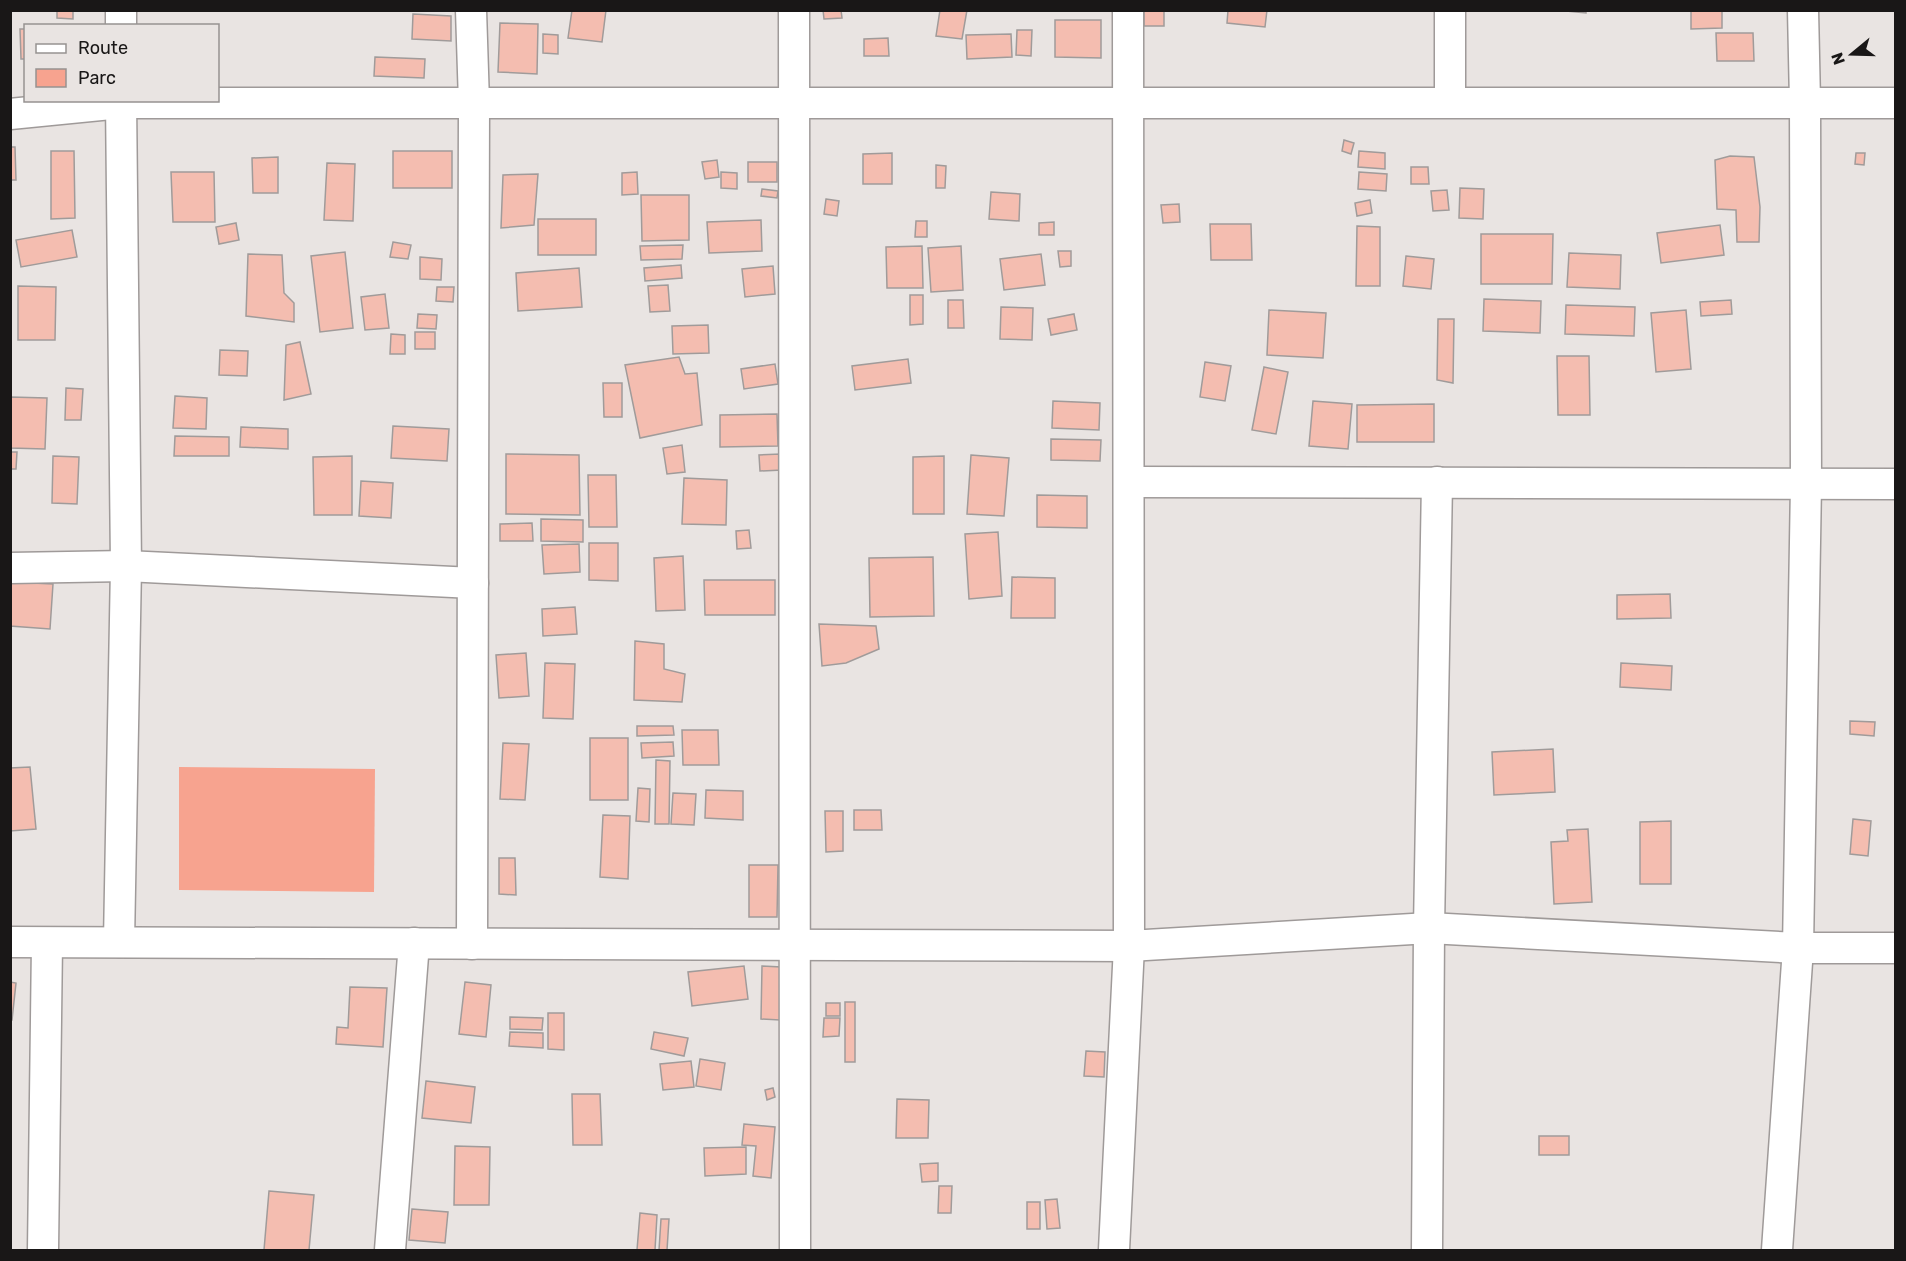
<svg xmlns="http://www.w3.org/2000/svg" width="1906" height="1261" font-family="Rubik,sans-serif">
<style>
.green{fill:#f7a38f}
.building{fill:#f4bdb0;stroke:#a09b9a;stroke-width:1.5}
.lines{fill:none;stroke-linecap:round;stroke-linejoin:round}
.minor-casing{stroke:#9f9a99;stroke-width:33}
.minor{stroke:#fff;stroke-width:30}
</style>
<rect width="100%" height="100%" fill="#e9e4e2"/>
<polygon class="green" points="179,767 375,769 374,892 179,890"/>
<g class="building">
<polygon points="57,10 73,10 73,19 57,18"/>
<polygon points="572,10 606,10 602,42 568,38"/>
<polygon points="823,10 841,10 842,18 824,19"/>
<polygon points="940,10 967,10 962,39 936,36"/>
<rect x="1144" y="10" width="20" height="16"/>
<polygon points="1228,10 1267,10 1265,27 1227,23"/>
<polygon points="1555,10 1586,10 1586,13"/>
<polygon points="1691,10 1722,10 1722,28 1691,29"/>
<polygon points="413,14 451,16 451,41 412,39"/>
<polygon points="1055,20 1101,20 1101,58 1055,57"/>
<polygon points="500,23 538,24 537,74 498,72"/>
<polygon points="20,29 26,29 26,59 21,59"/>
<polygon points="1017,30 1032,30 1031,56 1016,55"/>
<polygon points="1716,33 1753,33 1754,61 1717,61"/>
<polygon points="543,34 558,35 558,54 543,53"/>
<polygon points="1011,34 1012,57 967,59 966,35"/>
<polygon points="888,38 889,56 864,56 864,39"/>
<polygon points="375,57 425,59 424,78 374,76"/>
<polygon points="1344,140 1354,143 1351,154 1342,151"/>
<polygon points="10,147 15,147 16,180 10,180"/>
<polygon points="51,151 74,151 75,218 51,219"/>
<rect x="393" y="151" width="59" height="37"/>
<polygon points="1359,151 1385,153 1385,169 1358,167"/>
<polygon points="892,153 892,184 863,184 863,154"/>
<polygon points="1856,153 1865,153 1864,165 1855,164"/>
<polygon points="1730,156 1754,157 1760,207 1759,242 1737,242 1736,210 1717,209 1715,160"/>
<polygon points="278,157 278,193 253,193 252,158"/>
<polygon points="717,160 719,177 705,179 702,162"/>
<rect x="748" y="162" width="29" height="20"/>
<polygon points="327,163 355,164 353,221 324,220"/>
<polygon points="936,165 946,166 945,188 936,188"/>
<polygon points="1411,167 1428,167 1429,184 1411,184"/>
<polygon points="171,172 214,172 215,222 173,222"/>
<polygon points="637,172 638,194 622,195 622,173"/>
<polygon points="721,172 737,173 737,189 721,188"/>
<polygon points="1359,172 1387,174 1386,191 1358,189"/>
<polygon points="538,174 534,225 501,228 503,175"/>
<polygon points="1460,188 1484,189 1483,219 1459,218"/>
<polygon points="762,189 778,191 777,198 761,196"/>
<polygon points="1447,190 1449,210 1433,211 1431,191"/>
<polygon points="991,192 1020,194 1019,221 989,219"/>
<polygon points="641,195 689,195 689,240 642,241"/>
<polygon points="826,199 839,201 837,216 824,214"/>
<polygon points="1370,200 1372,213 1357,216 1355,203"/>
<polygon points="1179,204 1180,222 1163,223 1161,205"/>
<rect x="538" y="219" width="58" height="36"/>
<polygon points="761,220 762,251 709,253 707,222"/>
<polygon points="916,221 927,221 927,237 915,237"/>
<polygon points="1054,222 1054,235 1039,235 1039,223"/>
<polygon points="236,223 239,240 219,244 216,227"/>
<polygon points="1210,224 1251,224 1252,260 1211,260"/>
<polygon points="1720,225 1724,255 1661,263 1657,233"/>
<polygon points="1357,226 1380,227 1380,286 1356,286"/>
<polygon points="72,230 77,257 21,267 16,240"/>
<polygon points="1481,234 1553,234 1552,284 1481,284"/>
<polygon points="393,242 411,245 408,259 390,257"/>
<polygon points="683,245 682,259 641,260 640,246"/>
<polygon points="922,246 923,288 887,288 886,247"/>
<polygon points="961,246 963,290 931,292 928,248"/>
<polygon points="1058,251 1071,251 1071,266 1060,267"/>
<polygon points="345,252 353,328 320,332 311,256"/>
<polygon points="1569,253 1621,255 1620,289 1567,287"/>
<polygon points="248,254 282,255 284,293 294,303 294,322 246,316"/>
<polygon points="1041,254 1045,285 1004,290 1000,259"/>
<polygon points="1406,256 1434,259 1431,289 1403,286"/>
<polygon points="420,257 442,259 441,280 420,279"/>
<polygon points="681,265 682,278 645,281 644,268"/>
<polygon points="773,266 775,294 745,297 742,269"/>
<polygon points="579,268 582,307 518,311 516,273"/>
<polygon points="668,285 670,311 650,312 648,286"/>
<polygon points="18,286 56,287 55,340 18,340"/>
<polygon points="437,287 454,287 453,302 436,301"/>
<polygon points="385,294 389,328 365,330 361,297"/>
<polygon points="910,295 923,295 923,324 910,325"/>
<polygon points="1484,299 1541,301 1540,333 1483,331"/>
<polygon points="948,300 963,300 964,328 948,328"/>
<polygon points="1731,300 1732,314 1701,316 1700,302"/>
<polygon points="1566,305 1635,307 1634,336 1565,334"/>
<polygon points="1001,307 1033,308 1032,340 1000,339"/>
<polygon points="1269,310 1326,313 1323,358 1267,355"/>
<polygon points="1686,310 1691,369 1656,372 1651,313"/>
<polygon points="418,314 437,315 436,329 417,328"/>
<polygon points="1074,314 1077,330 1051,335 1048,319"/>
<polygon points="1438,319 1454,319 1453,383 1437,380"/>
<polygon points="708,325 709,353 673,354 672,326"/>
<rect x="415" y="332" width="20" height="17"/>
<polygon points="391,334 405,335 405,354 390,354"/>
<polygon points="300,342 311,394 284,400 286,345"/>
<polygon points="220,350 248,351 247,376 219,375"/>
<polygon points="1557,356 1589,356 1590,415 1558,415"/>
<polygon points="679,357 685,374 697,373 702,425 640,438 625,365"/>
<polygon points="908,359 911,383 855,390 852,366"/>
<polygon points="1205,362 1231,366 1225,401 1200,397"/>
<polygon points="775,364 778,384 744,389 741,369"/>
<polygon points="1264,367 1288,372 1276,434 1252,430"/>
<polygon points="603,383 622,383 622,417 604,417"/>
<polygon points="66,388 83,389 81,420 65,420"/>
<polygon points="175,396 207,398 206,429 173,428"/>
<polygon points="10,397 47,398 45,449 10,448"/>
<polygon points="1053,401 1100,403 1099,430 1052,428"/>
<polygon points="1313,401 1352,404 1348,449 1309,446"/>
<polygon points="1434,404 1434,442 1357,442 1357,405"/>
<polygon points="777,414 778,446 720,447 720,415"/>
<polygon points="393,426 449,429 447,461 391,458"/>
<polygon points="241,427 288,429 288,449 240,447"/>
<polygon points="175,436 229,437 229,456 174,456"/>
<polygon points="1051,439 1101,440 1100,461 1051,460"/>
<polygon points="682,445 685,472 667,474 663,448"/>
<polygon points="10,452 17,452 16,469 10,469"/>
<polygon points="506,454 579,455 580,515 506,514"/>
<polygon points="781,454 782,470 760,471 759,455"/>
<polygon points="971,455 1009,458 1004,516 967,514"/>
<polygon points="53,456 79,457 77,504 52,503"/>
<polygon points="352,456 352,515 314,515 313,457"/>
<polygon points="944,456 944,514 913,514 913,457"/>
<polygon points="588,475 616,475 617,527 589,527"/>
<polygon points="684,478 727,480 726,525 682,524"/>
<polygon points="361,481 393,483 391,518 359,516"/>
<polygon points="1037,495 1087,496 1087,528 1037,527"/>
<polygon points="541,519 583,520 583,542 541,541"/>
<polygon points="532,523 533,541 500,541 500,524"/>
<polygon points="749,530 751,548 737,549 736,531"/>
<polygon points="998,532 1002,596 969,599 965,534"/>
<polygon points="589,543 618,543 618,581 589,580"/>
<polygon points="579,544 580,572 544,574 542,545"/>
<polygon points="683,556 685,610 656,611 654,558"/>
<polygon points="933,557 934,616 870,617 869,558"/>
<polygon points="1012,577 1055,578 1055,618 1011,618"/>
<polygon points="704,580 775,580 775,615 705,615"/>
<polygon points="10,582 53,584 50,629 10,626"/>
<polygon points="1670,594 1671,618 1617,619 1617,595"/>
<polygon points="575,607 577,634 543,636 542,609"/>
<polygon points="819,624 876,626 879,649 846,663 822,666"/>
<polygon points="635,641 664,644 664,669 685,674 682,702 634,700"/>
<polygon points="526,653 529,696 499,698 496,655"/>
<polygon points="545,663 575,664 573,719 543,718"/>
<polygon points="1621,663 1672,666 1671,690 1620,687"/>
<polygon points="1850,721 1875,722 1874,736 1850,734"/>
<polygon points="637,726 673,726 674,735 637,736"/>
<polygon points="682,730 718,730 719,765 683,765"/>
<rect x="590" y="738" width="38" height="62"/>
<polygon points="673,742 674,756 642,758 641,743"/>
<polygon points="503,743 529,744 525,800 500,799"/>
<polygon points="1553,749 1555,792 1494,795 1492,752"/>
<polygon points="656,760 670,761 669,824 655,824"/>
<polygon points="30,767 36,829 10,831 10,768"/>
<polygon points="638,788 650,789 649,822 636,821"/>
<polygon points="706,790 743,791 743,820 705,818"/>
<polygon points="673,793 696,794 694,825 671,824"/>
<polygon points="854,810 881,810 882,830 854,830"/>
<polygon points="825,811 843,811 843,851 826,852"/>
<polygon points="603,815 630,816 628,879 600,877"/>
<polygon points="1853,819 1871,821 1868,856 1850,854"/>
<polygon points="1671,821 1671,884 1640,884 1640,822"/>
<polygon points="1588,829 1592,902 1554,904 1551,842 1568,841 1567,830"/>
<polygon points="499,858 515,858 516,895 499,894"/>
<polygon points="749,865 778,865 777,917 749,917"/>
<polygon points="744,966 748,999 692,1006 688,972"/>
<polygon points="762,966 781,967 780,1020 761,1019"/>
<polygon points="10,982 16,983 12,1020 10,1020"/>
<polygon points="465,982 491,985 486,1037 459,1034"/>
<polygon points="350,987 387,988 383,1047 336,1044 337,1027 348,1028"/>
<rect x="845" y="1002" width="10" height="60"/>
<rect x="826" y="1003" width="14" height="13"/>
<polygon points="548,1013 564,1013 564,1050 548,1049"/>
<polygon points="510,1017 543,1018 542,1030 510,1029"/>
<polygon points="824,1018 840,1018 839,1036 823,1037"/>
<polygon points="510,1032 543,1033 543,1048 509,1046"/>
<polygon points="654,1032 688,1038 684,1056 651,1049"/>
<polygon points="1086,1051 1105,1052 1104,1077 1084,1076"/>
<polygon points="700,1059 725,1063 721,1090 696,1086"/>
<polygon points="691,1061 694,1087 663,1090 660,1064"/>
<polygon points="426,1081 475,1087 471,1123 422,1118"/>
<polygon points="773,1088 775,1097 767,1100 765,1090"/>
<polygon points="572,1094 600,1094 602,1145 573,1145"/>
<polygon points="897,1099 929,1100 928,1138 896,1138"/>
<polygon points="744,1124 775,1127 771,1178 753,1176 756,1146 742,1145"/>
<rect x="1539" y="1136" width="30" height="19"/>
<polygon points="455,1146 490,1147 489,1205 454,1205"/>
<polygon points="746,1147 746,1174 705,1176 704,1148"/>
<polygon points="938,1163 938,1181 922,1182 920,1164"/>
<polygon points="939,1186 952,1186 951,1213 938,1213"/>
<polygon points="269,1191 314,1195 309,1250 264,1250"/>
<polygon points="1057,1199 1060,1228 1047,1229 1045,1200"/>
<rect x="1027" y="1202" width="13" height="27"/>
<polygon points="412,1209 448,1212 445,1243 409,1240"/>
<polygon points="640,1213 657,1215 655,1250 637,1250"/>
<polygon points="661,1219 669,1219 667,1250 659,1250"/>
</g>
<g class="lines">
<g class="minor-casing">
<g id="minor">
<polyline points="121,10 121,26"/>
<polyline points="471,10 474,103 472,944"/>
<polyline points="794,10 795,1250"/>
<polyline points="1450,10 1450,102"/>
<polyline points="10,114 121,103 1896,103"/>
<polyline points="1129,482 1896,484"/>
<polyline points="10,568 126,566 473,583"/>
<polyline points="10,942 1129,946 1429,928 1798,948 1896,948"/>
<polyline points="119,942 126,566 121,100"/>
<polyline points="43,1250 47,943"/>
<polyline points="390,1250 414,943"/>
<polyline points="1114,1250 1129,946 1128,10"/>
<polyline points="1427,1250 1429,928 1437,482"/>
<polyline points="1777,1250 1798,948 1806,484 1805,102 1803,10"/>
</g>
</g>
<use href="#minor" class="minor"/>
</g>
<rect width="1906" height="1261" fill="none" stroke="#191717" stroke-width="24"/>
<rect x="24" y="24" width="195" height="78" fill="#e9e4e2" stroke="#969291" stroke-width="1.5"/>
<rect x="36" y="44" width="30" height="9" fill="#ffffff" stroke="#969291" stroke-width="1.5"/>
<text x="78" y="54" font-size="18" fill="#191717">Route</text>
<rect x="36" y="69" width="30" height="18" fill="#f7a38f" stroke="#969291" stroke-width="1.5"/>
<text x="78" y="84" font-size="18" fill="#191717">Parc</text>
<g transform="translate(1852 54) rotate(251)" stroke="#e9e4e2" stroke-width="4.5" paint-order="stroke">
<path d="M0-4.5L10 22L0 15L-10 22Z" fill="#191717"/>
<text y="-9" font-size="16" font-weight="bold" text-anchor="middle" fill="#191717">N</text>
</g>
</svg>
